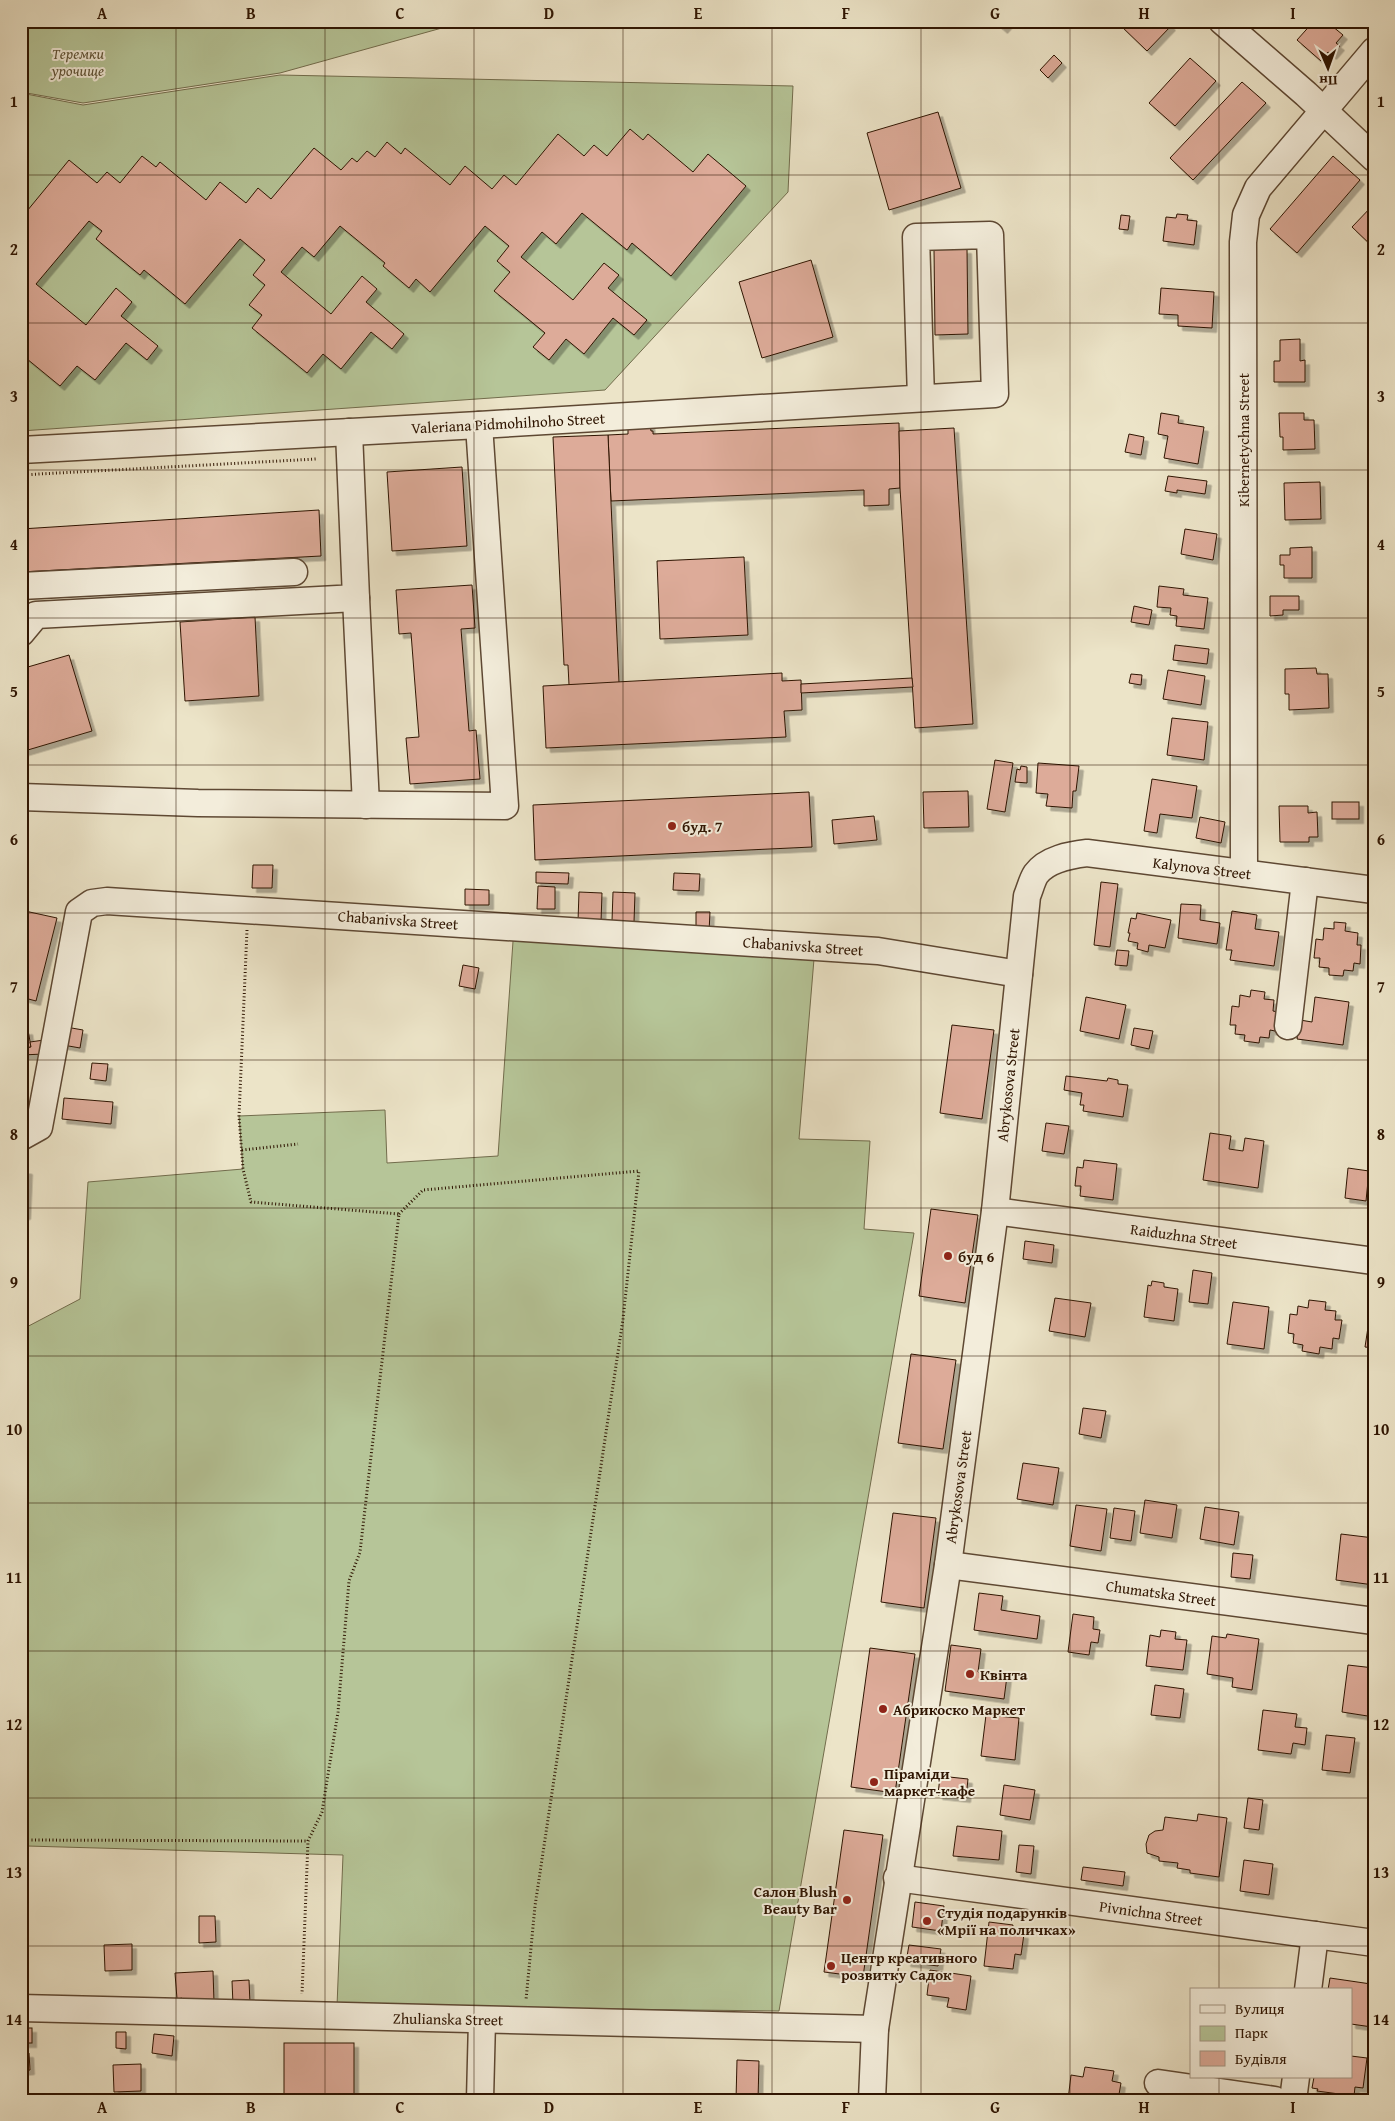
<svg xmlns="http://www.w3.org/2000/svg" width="1395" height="2121" font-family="'Gentium Book Plus',serif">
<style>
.green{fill:#b6c598;stroke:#726c4c}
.building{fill:#ddab99;stroke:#2e1401;filter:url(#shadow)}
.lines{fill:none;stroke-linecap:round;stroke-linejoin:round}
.minor-casing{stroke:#5e4833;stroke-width:29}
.path{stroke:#2e1401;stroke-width:3;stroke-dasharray:1 2.5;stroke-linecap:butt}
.minor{stroke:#f3eddb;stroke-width:26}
.grid{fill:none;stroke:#2e1401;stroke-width:1;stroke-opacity:0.55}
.poi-dot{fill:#8f2418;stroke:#f3eddb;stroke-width:2}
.labels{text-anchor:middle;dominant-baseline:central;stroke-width:4;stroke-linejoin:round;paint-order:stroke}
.park-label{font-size:15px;font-style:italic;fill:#5e5236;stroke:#f3eddb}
.street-label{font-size:15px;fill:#2e1401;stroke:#f3eddb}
.poi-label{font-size:15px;font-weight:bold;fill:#2e1401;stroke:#f3eddb;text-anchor:start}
.neatline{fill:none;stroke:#2e1401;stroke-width:2}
.grid-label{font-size:16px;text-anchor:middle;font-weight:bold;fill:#2e1401}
</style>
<defs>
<filter id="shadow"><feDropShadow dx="4.5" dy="4.5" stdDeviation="0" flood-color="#0004"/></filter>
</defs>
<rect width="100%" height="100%" fill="#ece4c8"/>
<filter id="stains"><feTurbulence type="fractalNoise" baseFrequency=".004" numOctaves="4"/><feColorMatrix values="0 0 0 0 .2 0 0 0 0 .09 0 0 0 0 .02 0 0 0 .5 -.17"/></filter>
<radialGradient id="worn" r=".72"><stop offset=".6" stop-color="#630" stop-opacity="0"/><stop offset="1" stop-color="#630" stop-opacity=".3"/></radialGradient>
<g class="green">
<polygon points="21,21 467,21 280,73 83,103 21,92"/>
<polygon points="280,75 793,86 788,192 605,390 21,431 21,93 83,105"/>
<polygon points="514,927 815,947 799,1139 870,1141 864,1229 914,1233 779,2011 337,2006 343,1855 27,1846 21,1865 21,1330 80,1299 88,1182 243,1169 239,1116 385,1110 387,1163 498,1156"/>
</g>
<g class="building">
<polygon points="994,21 1010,21 1003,29"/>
<polygon points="1124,21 1166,21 1171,26 1147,51 1120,25"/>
<polygon points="1314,21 1326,21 1343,35 1336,43 1340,46 1332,55 1328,52 1321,61 1297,40"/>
<polygon points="1054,55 1062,63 1048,78 1040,70"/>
<polygon points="1190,58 1216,81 1175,126 1149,103"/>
<polygon points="1242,82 1266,103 1193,180 1170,158"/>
<polygon points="938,112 961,188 889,210 867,133"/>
<polygon points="630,129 643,140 648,134 693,172 708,154 746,186 671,276 632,243 627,250 582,213 556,244 542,232 521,257 573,300 604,263 619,275 608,288 647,320 634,335 613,318 584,354 566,339 549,360 533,347 545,333 494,291 510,272 497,261 509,246 485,226 430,292 416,279 409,288 383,266 385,263 340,226 314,257 302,247 281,272 331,314 362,276 377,289 366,302 404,334 392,349 371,332 341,369 323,354 307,373 252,328 262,315 249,305 265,285 253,275 265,260 240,239 185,304 144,270 140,275 96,239 102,231 89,221 36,284 86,325 116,288 132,302 121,316 158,346 147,360 126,343 95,380 77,366 60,386 21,354 21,207 27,211 69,160 97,183 107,172 120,183 142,156 156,167 160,162 206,200 220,182 246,203 258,188 271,199 314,148 341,170 352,158 357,162 367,151 375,157 387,142 401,154 405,148 450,185 465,166 492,189 504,175 516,185 558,134 584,156 594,145 607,156"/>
<polygon points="1333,156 1360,180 1297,253 1270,229"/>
<polygon points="1374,204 1374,248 1352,227"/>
<polygon points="1177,214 1188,215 1187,220 1197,221 1194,245 1163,241 1166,217 1176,218"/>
<polygon points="1121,215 1130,216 1128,230 1119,229"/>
<polygon points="934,249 967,249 968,334 935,335"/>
<polygon points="811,260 833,337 762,358 739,282"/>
<polygon points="1161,288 1214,292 1212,328 1178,326 1178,315 1159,314"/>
<polygon points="1300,339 1300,361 1305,360 1305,382 1274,382 1274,361 1280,361 1280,340"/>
<polygon points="1161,413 1179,416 1178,423 1204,427 1198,464 1164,458 1168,436 1158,434"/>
<polygon points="1279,413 1304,413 1304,420 1314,420 1315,449 1283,450 1283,437 1280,437"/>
<polygon points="899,423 900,488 889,489 889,505 864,506 864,490 611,501 608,435 628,434 628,425 650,424 651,431 653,431 653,434"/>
<polygon points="954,428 973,724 915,728 900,488 899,431"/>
<polygon points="1129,434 1144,437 1141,455 1125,452"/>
<polygon points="608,435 619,683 569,685 568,665 564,665 553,437"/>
<rect x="1369" y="438" width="5" height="21"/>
<polygon points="462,467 467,546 392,551 387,472"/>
<polygon points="1168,476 1207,481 1205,494 1177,490 1177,493 1165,491"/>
<polygon points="1320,482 1321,519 1285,520 1284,483"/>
<polygon points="319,510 321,556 21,572 21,529"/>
<polygon points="1185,529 1217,534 1213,560 1181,554"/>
<polygon points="1312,547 1312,578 1284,578 1284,565 1280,565 1280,555 1290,555 1290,548"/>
<polygon points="744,557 748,635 660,639 657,561"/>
<polygon points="472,585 475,628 461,629 469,731 476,730 480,779 410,784 406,738 419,737 411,633 399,634 396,590"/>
<polygon points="1159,586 1184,589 1183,595 1208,598 1204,629 1176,626 1177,616 1170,615 1171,608 1157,607"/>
<polygon points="1270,596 1299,596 1299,610 1283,610 1283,615 1270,616"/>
<polygon points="1134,606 1152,610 1149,625 1131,622"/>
<polygon points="255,617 259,696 185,701 180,622"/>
<polygon points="1175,645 1209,649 1207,664 1173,660"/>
<polygon points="69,655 92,731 21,752 21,669"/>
<polygon points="1316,668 1317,674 1328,674 1329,708 1289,710 1289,694 1285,694 1285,669"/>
<polygon points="1168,670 1205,676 1201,705 1163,699"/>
<polygon points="782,673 782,681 801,680 802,710 784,711 786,737 546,748 543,686"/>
<polygon points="1131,674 1142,675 1141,685 1129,683"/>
<polygon points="912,678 913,687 801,693 801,684"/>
<polygon points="1172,718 1208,722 1204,760 1167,755"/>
<polygon points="995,760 1013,763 1005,812 987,809"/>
<polygon points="1038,763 1079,766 1076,791 1073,791 1072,808 1046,806 1048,794 1036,793"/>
<polygon points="1021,766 1027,767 1027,783 1015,782 1017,769 1020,770"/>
<polygon points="1152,779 1197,786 1192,818 1160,814 1157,833 1144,831"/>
<polygon points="968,791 969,827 924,828 923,792"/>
<polygon points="809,792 812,847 535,860 533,805"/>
<rect x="1332" y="802" width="27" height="17"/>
<polygon points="1279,806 1308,806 1308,813 1317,812 1318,837 1309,837 1309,842 1280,842"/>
<polygon points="874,816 877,840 834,844 832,820"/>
<polygon points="1200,817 1225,822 1221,843 1196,838"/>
<polygon points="253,865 273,865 272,888 252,888"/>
<polygon points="536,872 569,873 568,884 536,883"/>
<polygon points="674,873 700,874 699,891 673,890"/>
<polygon points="1101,882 1118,884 1110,947 1094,945"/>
<polygon points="538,886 555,887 555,909 537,909"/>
<polygon points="465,889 489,890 489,905 465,905"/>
<polygon points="579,892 602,893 601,922 578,921"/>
<polygon points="613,892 635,893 634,922 612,921"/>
<polygon points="1181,904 1201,905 1200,920 1220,923 1217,944 1178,938"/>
<polygon points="25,911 57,918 36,1001 21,997 21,926"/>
<polygon points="1232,911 1257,915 1255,929 1279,932 1274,966 1230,960 1232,950 1226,950"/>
<polygon points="696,912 710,912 709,932 696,931"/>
<polygon points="1137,913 1171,920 1165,948 1149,945 1148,952 1137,949 1138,943 1128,941 1130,933 1128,933 1131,918 1136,919"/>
<polygon points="1334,922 1346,923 1345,931 1358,933 1357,945 1361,945 1360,964 1354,963 1353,971 1344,970 1343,976 1329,975 1329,968 1319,967 1320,958 1314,958 1316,939 1323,940 1324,928 1334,929"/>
<polygon points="1117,950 1129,951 1127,966 1115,965"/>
<polygon points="463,965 479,968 475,989 459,986"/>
<polygon points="1251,990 1265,992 1264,999 1274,1000 1273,1011 1278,1012 1275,1031 1270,1030 1269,1038 1260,1037 1259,1043 1244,1041 1245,1035 1235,1034 1236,1025 1230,1025 1232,1006 1239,1007 1240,995 1250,997"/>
<polygon points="1086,997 1126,1005 1119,1039 1080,1031"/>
<polygon points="1315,997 1349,1002 1343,1045 1297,1039 1300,1020 1312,1022"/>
<polygon points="952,1025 994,1030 982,1119 940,1113"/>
<polygon points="66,1027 83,1030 80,1048 63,1045"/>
<polygon points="1134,1028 1153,1031 1149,1049 1131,1045"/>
<polygon points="28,1030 31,1047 21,1049 21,1031"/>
<polygon points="44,1040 44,1054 21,1055 21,1049 31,1047 30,1042"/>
<polygon points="92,1063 108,1064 106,1081 90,1079"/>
<polygon points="1066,1076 1107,1081 1108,1078 1118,1080 1118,1084 1128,1085 1123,1117 1083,1111 1084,1105 1080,1105 1082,1093 1064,1090"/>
<polygon points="64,1098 113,1102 111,1124 62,1119"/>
<polygon points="1046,1123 1069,1126 1064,1154 1042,1151"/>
<polygon points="1210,1133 1231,1136 1229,1149 1243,1151 1245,1138 1264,1141 1258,1188 1203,1180"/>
<polygon points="1084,1160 1117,1164 1113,1200 1080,1196 1081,1186 1075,1186 1077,1167 1083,1168"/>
<polygon points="1348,1168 1369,1171 1366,1201 1345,1198"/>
<polygon points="21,1169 28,1170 26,1215 21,1215"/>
<polygon points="931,1209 978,1215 965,1303 919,1296"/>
<polygon points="1025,1241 1054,1245 1052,1263 1023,1259"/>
<polygon points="1193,1270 1212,1273 1208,1304 1189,1302"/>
<polygon points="1152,1281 1164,1283 1164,1287 1178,1289 1174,1321 1144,1317 1148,1285 1151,1286"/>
<polygon points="1055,1298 1091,1303 1085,1337 1049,1331"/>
<polygon points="1309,1300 1326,1302 1325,1310 1336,1311 1335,1320 1342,1320 1339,1339 1333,1338 1332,1349 1320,1347 1319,1354 1302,1351 1303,1345 1293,1343 1294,1334 1288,1333 1290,1314 1297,1315 1298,1306 1308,1308"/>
<polygon points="1233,1302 1269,1307 1264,1349 1227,1344"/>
<polygon points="1370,1314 1374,1314 1374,1348 1365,1347"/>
<polygon points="911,1354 956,1360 943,1449 898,1443"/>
<polygon points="1083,1408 1106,1411 1101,1438 1079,1434"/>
<polygon points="1023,1463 1059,1468 1053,1505 1017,1499"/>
<polygon points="1145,1500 1177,1505 1172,1538 1140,1533"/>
<polygon points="1076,1505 1107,1509 1101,1551 1070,1546"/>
<polygon points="1205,1507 1239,1512 1234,1545 1200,1539"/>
<polygon points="1114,1508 1135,1511 1131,1541 1110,1538"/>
<polygon points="893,1513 936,1518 924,1608 881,1602"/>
<polygon points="1341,1534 1374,1538 1374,1585 1336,1580"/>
<polygon points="1233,1553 1253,1555 1250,1579 1231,1577"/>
<polygon points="979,1593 1003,1596 1001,1610 1040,1616 1037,1639 974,1630"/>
<polygon points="1073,1614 1094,1617 1093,1629 1100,1630 1098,1643 1091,1642 1089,1655 1068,1652"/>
<polygon points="1161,1630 1176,1632 1175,1639 1187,1640 1183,1670 1146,1666 1150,1635 1160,1637"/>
<polygon points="1227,1634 1259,1639 1252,1690 1232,1687 1233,1678 1207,1674 1212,1636 1226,1638"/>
<polygon points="951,1645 981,1649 978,1672 1007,1676 1004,1699 945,1691"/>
<polygon points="870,1648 915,1654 895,1793 851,1787"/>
<polygon points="1348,1665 1374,1668 1374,1717 1342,1712"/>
<polygon points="1155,1685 1184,1689 1180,1718 1151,1715"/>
<polygon points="1263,1710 1297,1714 1295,1727 1307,1728 1305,1745 1293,1743 1291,1754 1258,1750"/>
<polygon points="986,1715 1019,1718 1015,1760 981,1756"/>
<polygon points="1326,1735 1355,1738 1350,1773 1322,1770"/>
<polygon points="940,1776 968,1779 966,1798 938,1795"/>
<polygon points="1004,1785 1035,1790 1030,1820 1000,1815"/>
<polygon points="1248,1798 1263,1800 1259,1830 1244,1828"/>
<polygon points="1198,1814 1227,1818 1219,1877 1190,1873 1190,1870 1177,1868 1178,1863 1159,1861 1159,1857 1147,1853 1146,1844 1149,1835 1155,1831 1163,1830 1165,1817 1197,1821"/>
<polygon points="957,1826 1002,1831 999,1860 953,1856"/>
<polygon points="844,1830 883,1835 863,1977 824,1972"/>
<polygon points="1019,1845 1034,1846 1031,1874 1016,1872"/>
<polygon points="1244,1860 1273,1864 1269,1895 1240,1891"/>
<polygon points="1083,1867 1125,1872 1123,1886 1081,1880"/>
<polygon points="915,1902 944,1906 941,1931 912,1927"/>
<polygon points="199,1916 215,1916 216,1942 199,1943"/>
<polygon points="989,1922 1013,1925 1012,1933 1024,1934 1021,1955 1015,1954 1013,1969 984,1966"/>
<polygon points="132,1944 132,1970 105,1971 104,1945"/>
<polygon points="909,1945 941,1949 938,1966 906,1962"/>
<polygon points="930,1970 971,1976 966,2010 947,2007 949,1998 927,1995"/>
<polygon points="213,1971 214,2002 182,2004 182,1998 177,1999 175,1973"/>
<polygon points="1330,1978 1371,1984 1370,1989 1374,1989 1372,2027 1351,2024 1351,1990 1328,1990"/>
<polygon points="249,1980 250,2004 233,2005 232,1981"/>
<rect x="22" y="2028" width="10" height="15"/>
<polygon points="116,2032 126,2032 126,2049 116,2048"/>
<polygon points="154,2034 174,2036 172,2056 152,2053"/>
<rect x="284" y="2043" width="70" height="57"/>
<polygon points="21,2053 29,2053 30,2070 21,2071"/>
<polygon points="1351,2056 1367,2058 1363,2088 1355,2087 1354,2096 1317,2091 1318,2089 1312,2088 1314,2077 1351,2077"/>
<polygon points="737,2060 759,2061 758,2100 736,2100"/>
<polygon points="141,2064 141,2091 114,2092 113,2065"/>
<polygon points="1085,2067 1114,2071 1112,2081 1121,2083 1118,2100 1068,2100 1071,2075 1083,2077"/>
</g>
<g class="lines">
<g class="minor-casing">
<g id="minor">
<polyline points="1222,21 1306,94 1374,158"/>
<polyline points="21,450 479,425 995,394 990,235 916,237 921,398"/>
<polyline points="21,586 294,572"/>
<polyline points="356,598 366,805"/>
<polyline points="21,633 36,615 356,598 349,432"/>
<polyline points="21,797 198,803 505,806 479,425"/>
<polyline points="1244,873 1243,242 1246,215 1258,188 1374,51"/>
<polyline points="1288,1026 1305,881"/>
<polyline points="21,1137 39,1127 79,912 92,903 107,901 878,951 1019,974"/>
<polyline points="995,1211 1374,1261"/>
<polyline points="948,1565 1374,1621"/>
<polyline points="897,1878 1374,1943"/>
<polyline points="1308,1990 1315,1935"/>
<polyline points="21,2008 875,2029"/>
<polyline points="1158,2083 1275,2100"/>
<polyline points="480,2100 482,2020"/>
<path d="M 872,2100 L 875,2029 L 948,1565 L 995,1211 L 1027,896 C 1030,889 1032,880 1036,874 C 1047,859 1070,855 1087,853 L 1374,890"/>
<polyline points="1293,2100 1296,2077"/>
</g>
</g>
<g class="path">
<polyline points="21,475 316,459"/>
<polyline points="247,930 239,1116 243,1169 251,1202 399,1214 360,1552 349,1581 338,1712 322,1812 308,1841 302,1994"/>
<polyline points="242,1150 298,1144"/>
<polyline points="399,1214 423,1190 639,1171 623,1319 535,1906 526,2000"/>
<polyline points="21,1840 308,1841"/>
</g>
<use href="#minor" class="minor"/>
</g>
<path class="grid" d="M 176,21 L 176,2100M 325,21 L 325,2100M 474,21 L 474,2100M 623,21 L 623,2100M 772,21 L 772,2100M 921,21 L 921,2100M 1070,21 L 1070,2100M 1219,21 L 1219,1990M 21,175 L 1374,175M 21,323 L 1374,323M 21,470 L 1374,470M 21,618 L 1374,618M 21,765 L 1374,765M 21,913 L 1374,913M 21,1060 L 1374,1060M 21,1208 L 1374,1208M 21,1356 L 1374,1356M 21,1503 L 1374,1503M 21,1651 L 1374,1651M 21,1798 L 1374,1798M 21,1946 L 1374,1946M 1219,2077 L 1219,2100"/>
<g class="poi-dot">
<circle cx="672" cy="826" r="5"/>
<circle cx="948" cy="1256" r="5"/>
<circle cx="970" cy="1674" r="5"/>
<circle cx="883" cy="1709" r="5"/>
<circle cx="874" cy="1782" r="5"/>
<circle cx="847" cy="1900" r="5"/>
<circle cx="927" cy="1921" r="5"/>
<circle cx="831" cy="1966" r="5"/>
</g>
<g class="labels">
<g class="park-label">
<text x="78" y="53">Теремки<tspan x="78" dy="17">урочище</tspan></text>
</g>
<g class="street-label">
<text transform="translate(508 423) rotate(-3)">Valeriana Pidmohilnoho Street</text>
<text transform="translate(1243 440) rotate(-90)">Kibernetychna Street</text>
<text transform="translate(1202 868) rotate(7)">Kalynova Street</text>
<text transform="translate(398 920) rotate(4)">Chabanivska Street</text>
<text transform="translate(803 946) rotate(4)">Chabanivska Street</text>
<text transform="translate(1008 1085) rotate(-84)">Abrykosova Street</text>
<text transform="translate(1184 1236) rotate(8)">Raiduzhna Street</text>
<text transform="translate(958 1487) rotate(-82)">Abrykosova Street</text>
<text transform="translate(1161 1593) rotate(8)">Chumatska Street</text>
<text transform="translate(1151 1913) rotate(8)">Pivnichna Street</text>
<text transform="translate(448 2019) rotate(1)">Zhulianska Street</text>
</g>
<g class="poi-label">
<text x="682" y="826">буд. 7</text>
<text x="958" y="1256">буд 6</text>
<text x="980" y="1674">Квінта</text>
<text x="893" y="1709">Абрикоско Маркет</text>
<text x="884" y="1773">Піраміди<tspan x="884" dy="17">маркет-кафе</tspan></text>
<text x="837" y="1891" text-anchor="end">Салон Blush<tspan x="837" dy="17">Beauty Bar</tspan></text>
<text x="937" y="1912">Студія подарунків<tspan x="937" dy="17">«Мрії на поличках»</tspan></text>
<text x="841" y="1957">Центр креативного<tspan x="841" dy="17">розвитку Садок</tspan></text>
</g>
</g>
<rect width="1395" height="2121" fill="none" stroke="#ece4c8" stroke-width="55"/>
<rect x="1190" y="1988" width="162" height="90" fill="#f3eddb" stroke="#a49684"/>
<rect x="1200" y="2005" width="25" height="8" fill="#f3eddb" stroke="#a49684"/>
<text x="1235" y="2014" font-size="15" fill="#2e1401">Вулиця</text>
<rect x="1200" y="2026" width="25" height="15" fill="#b6c598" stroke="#a49684"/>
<text x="1235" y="2038" font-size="15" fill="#2e1401">Парк</text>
<rect x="1200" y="2051" width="25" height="15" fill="#ddab99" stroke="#a49684"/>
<text x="1235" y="2064" font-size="15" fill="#2e1401">Будівля</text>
<g transform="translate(1328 68) rotate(178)" stroke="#f3eddb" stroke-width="4" paint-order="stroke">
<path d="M0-4L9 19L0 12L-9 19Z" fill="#2e1401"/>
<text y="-8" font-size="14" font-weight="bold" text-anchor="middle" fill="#2e1401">Пн</text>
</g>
<rect x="28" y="28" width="1340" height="2066" class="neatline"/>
<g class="grid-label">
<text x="102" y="19">A</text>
<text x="251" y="19">B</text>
<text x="400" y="19">C</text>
<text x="549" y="19">D</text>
<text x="698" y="19">E</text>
<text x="846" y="19">F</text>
<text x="995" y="19">G</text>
<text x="1144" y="19">H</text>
<text x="1293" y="19">I</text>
<text x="14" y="107">1</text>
<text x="1381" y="107">1</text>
<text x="14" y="255">2</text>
<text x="1381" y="255">2</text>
<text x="14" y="402">3</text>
<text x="1381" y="402">3</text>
<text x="14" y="550">4</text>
<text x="1381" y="550">4</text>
<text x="14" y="697">5</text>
<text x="1381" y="697">5</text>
<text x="14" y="845">6</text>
<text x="1381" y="845">6</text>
<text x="14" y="992">7</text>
<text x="1381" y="992">7</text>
<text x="14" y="1140">8</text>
<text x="1381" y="1140">8</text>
<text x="14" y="1288">9</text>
<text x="1381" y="1288">9</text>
<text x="14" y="1435">10</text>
<text x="1381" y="1435">10</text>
<text x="14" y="1583">11</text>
<text x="1381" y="1583">11</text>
<text x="14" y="1730">12</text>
<text x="1381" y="1730">12</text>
<text x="14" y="1878">13</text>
<text x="1381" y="1878">13</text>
<text x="14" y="2025">14</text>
<text x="1381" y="2025">14</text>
<text x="102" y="2113">A</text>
<text x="251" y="2113">B</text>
<text x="400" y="2113">C</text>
<text x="549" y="2113">D</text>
<text x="698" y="2113">E</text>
<text x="846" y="2113">F</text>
<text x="995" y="2113">G</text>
<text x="1144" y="2113">H</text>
<text x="1293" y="2113">I</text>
</g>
<rect width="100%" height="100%" filter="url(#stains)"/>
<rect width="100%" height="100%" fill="url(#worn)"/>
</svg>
